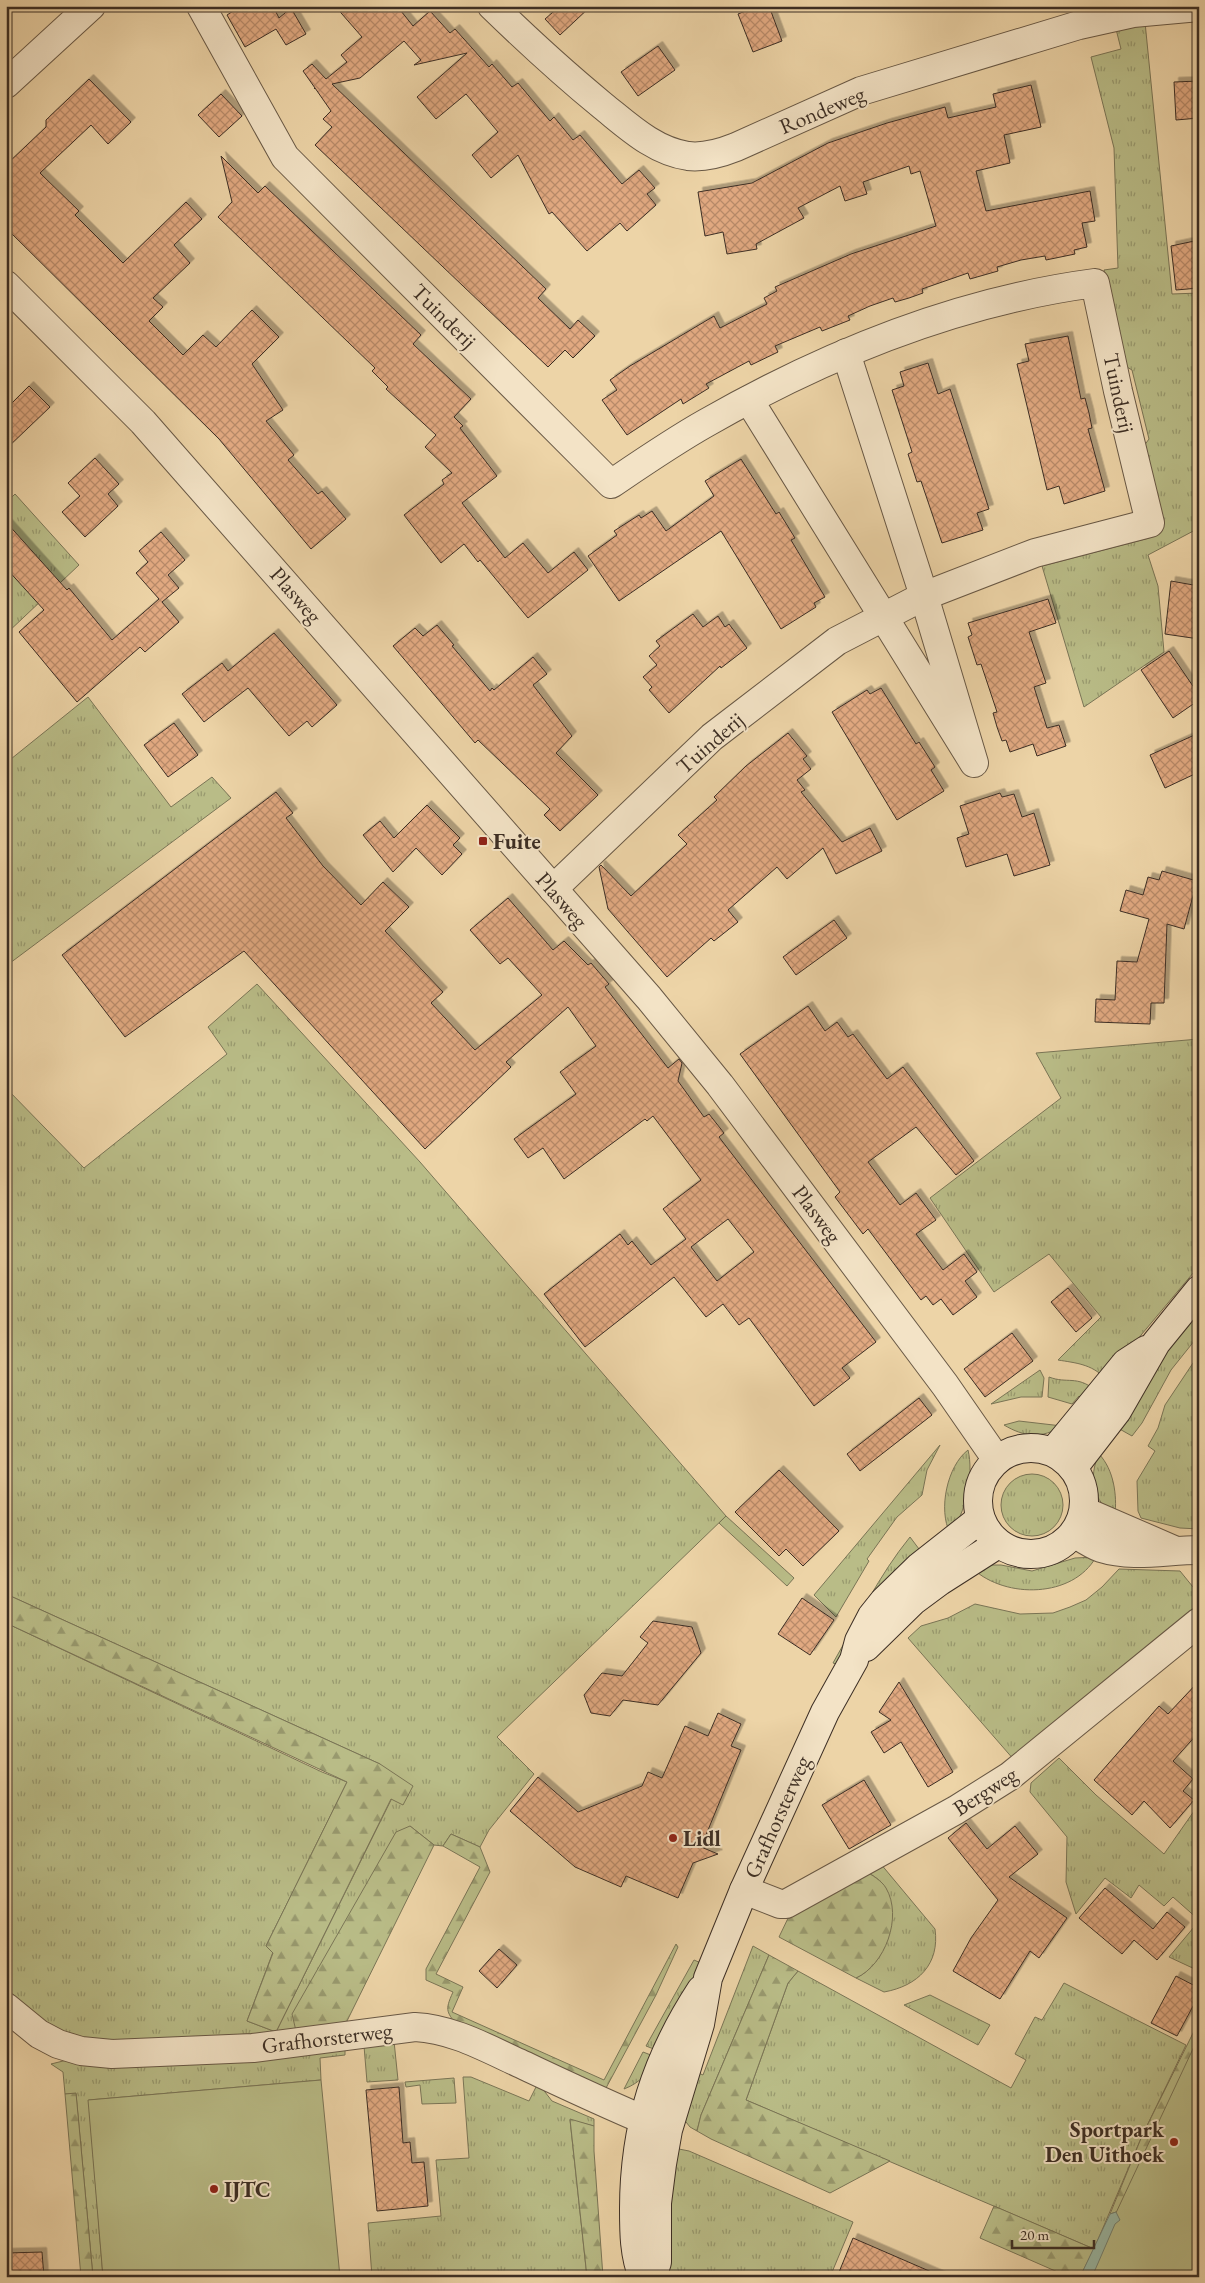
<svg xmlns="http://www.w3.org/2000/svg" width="1205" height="2283" font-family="'EB Garamond',serif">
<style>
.grass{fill:url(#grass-tufts);stroke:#7a7556}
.forest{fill:url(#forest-firs);stroke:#7a7556}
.park{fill:#b9bc87;stroke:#7a7556}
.water{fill:#9ab8a4;stroke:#748171}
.building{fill:url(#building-cross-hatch);stroke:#3c2e24;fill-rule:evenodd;filter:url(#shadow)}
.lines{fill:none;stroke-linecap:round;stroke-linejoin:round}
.minor-casing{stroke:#685845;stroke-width:30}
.tertiary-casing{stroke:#685845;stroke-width:30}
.secondary-casing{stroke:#3c2e24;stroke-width:30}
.minor{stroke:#f3e3c6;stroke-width:28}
.tertiary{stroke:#f3e3c6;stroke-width:28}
.secondary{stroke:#f3e3c6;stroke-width:28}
.poi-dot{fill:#8f2418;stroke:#f3e3c6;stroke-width:2}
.labels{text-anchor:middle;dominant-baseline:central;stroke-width:4;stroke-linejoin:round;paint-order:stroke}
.street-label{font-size:22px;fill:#3c2e24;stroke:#f3e3c6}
.poi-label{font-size:22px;font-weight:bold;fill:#3c2e24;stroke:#f3e3c6;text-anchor:start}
</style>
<defs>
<pattern id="grass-tufts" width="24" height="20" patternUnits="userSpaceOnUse" patternTransform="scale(1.25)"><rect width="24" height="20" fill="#b9bc87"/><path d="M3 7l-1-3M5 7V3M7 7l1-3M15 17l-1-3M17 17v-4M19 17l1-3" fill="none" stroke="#98996e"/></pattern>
<pattern id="forest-firs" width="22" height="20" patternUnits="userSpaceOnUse" patternTransform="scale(1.25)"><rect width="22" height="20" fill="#b9bc87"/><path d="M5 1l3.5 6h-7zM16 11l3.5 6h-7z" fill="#98996e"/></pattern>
<pattern id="building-cross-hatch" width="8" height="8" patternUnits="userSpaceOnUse" patternTransform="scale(1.25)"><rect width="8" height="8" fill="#e1a981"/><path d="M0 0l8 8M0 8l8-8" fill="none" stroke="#b88a69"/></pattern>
<filter id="shadow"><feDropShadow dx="4.5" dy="-4.5" stdDeviation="0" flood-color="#0004"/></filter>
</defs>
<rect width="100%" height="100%" fill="#edd4a7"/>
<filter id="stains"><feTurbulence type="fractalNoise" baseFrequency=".004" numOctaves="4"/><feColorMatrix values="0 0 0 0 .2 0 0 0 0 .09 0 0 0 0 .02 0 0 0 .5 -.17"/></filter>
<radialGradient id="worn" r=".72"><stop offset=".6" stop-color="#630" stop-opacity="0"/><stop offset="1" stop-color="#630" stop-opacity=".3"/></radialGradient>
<g class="grass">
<polygon points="1145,22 1172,294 1199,293 1199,528 1148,555 1158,586 1164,652 1084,707 1042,566 1149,538 1161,530 1141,450 1149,439 1132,370 1120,363 1104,270 1118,268 1114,148 1091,57 1121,49 1116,29"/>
<polygon points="15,494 79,565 6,634 6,503"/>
<polygon points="88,697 171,807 212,777 231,798 6,966 6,763"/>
<path d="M 257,984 L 420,1162 L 726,1516 L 497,1737 L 534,1774 L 489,1830 L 480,1847 L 451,1834 L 443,1846 L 434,1845 L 410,1826 L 296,2031 C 248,2034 201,2037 154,2039 C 123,2040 93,2043 63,2032 C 41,2024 23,2004 6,1988 L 6,1623 L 322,1772 L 347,1782 L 266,1946 L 273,1952 L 247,2021 L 276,2032 L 392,1798 L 403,1804 L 380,1764 L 6,1594 L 6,1088 L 84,1168 L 227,1054 L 208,1027 Z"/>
<path d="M 1199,1039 L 1199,1266 L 1105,1378 C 1091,1364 1076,1363 1058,1360 L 1101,1317 L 1049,1254 L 994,1292 L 930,1198 L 1061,1098 L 1036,1053 Z"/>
<polygon points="1199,1311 1199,1335 1171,1370 1142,1423 1132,1436 1116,1427 1171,1346"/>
<polygon points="1199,1354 1199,1529 1180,1528 1141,1518 1138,1511 1137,1481 1155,1451 1148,1446 1158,1428 1165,1405"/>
<polygon points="1040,1370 1044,1378 1042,1397 1021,1397 991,1404"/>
<path d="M 1049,1377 C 1067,1384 1077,1375 1095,1390 L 1085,1401 L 1079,1396 L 1072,1404 L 1048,1397 Z"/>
<path d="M 1019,1421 L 1062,1426 C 1042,1439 1024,1437 1004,1425 Z"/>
<polygon points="940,1445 927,1470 922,1495 897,1517 867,1559 869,1561 836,1617 814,1595"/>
<path d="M 968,1450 C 974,1474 966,1514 950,1533 C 938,1510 947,1466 968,1450 Z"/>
<path d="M 1099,1454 C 1114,1470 1117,1495 1115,1515 C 1093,1502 1088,1477 1099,1454 Z"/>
<circle cx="1032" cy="1505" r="31"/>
<path d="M 910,1537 L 922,1553 L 836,1664 L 833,1663 C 857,1621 879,1575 910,1537 Z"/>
<path d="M 1096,1557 C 1073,1598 1006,1599 973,1569 L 989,1565 L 1001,1565 L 1032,1571 L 1075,1558 Z"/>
<polygon points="1119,1569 1180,1571 1193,1587 1198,1586 1199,1595 1191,1615 1015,1761 908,1638 921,1626 948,1618 975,1604 1020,1614 1053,1613 1070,1607 1086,1600 1102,1587"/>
<polygon points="1059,1758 1096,1795 1164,1854 1199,1804 1199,1920 1173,1897 1164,1906 1139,1885 1131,1898 1105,1878 1076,1914 1066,1882 1067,1837 1030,1792 1031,1783"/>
<path d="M 880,1863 L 935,1929 C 940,1964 918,1986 884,1992 L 856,1978 C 885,1965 901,1917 886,1889 C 882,1881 873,1875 865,1871 Z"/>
<polygon points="1199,1921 1199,1971 1169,1957"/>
<polygon points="753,1946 769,1955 701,2115 697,2131 690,2127 682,2117 694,2071 703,2075"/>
<polygon points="694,1960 701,1963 659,2051 646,2046"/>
<polygon points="798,1971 1011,2088 1026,2060 1015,2054 1035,2017 1042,2020 1064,1983 1186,2045 1142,2136 1094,2249 746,2100 788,1983"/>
<polygon points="930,1995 990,2025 978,2045 904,2005"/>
<polygon points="394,2041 398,2080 367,2082 364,2046"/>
<polygon points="345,2044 345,2055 320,2058 321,2080 89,2100 103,2277 93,2277 76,2094 65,2094 63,2072 51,2064 67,2060"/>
<path d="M 643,2052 L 656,2057 C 647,2073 642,2082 624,2089 Z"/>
<polygon points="463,2077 471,2077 529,2101 538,2083 552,2101 594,2119 594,2126 570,2120 587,2277 372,2277 368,2223 441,2216 436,2160 469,2158"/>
<polygon points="454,2078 456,2103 422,2104 420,2085 406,2087 405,2082"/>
<polygon points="674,2148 689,2151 853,2222 830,2277 666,2277 664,2251"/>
</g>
<g class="forest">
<polygon points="726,1516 794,1578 787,1586 719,1523"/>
<polygon points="6,1594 380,1764 413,1786 403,1805 391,1799 276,2032 247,2021 273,1953 266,1946 347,1782 6,1623"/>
<polygon points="410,1826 434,1845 346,2023 296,2031 292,2014 396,1832"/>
<path d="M 451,1834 L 480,1847 L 490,1872 L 436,1974 L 463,1987 L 452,2012 L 604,2080 L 676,1944 L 678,1947 L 656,1995 L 606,2088 L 603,2089 L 459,2029 C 447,2011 444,2012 453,1992 L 426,1980 L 426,1969 L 480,1867 L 443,1846 Z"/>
<path d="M 865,1871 C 872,1875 882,1881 886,1888 C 903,1917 885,1965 856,1978 L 779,1937 L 791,1912 Z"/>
<polygon points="769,1955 798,1971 788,1983 746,2100 890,2161 830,2193 711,2139 697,2131 701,2115"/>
<polygon points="1199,2021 1199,2098 1131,2229 1116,2212 1110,2214 1142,2136"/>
<polygon points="76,2093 93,2277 81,2277 65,2094"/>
<polygon points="570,2119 594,2126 594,2151 603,2277 587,2277"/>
<polygon points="994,2206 1094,2249 1080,2277 1069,2277 980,2238"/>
</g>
<g class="park">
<polygon points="1199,2036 1199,2277 1085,2277 1099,2249"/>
<polygon points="321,2080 340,2277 103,2277 88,2100"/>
</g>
<polygon class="water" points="1116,2212 1120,2220 1115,2224 1092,2277 1080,2277 1110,2214"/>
<g class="building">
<polygon points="241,6 273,6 279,18 291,8 306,34 286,45 276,29 245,47 227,15"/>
<polygon points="335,6 397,6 413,26 430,11 450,33 455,29 489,67 492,64 512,87 518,83 550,121 554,117 573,140 580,135 622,184 639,170 655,188 647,194 656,205 627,231 620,223 587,251 552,212 549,214 518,155 491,178 472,155 498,132 466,94 436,119 417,97 467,53 414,65 421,60 404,41 360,78 332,84 546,289 538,298 570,329 578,320 595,336 573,358 565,350 548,367 315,145 332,127 323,119 331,111 315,88 314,89 315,88 303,71 312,64 326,79 347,62 341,55 362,37"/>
<polygon points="560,6 591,6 560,35 545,19"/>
<polygon points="758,6 769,6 782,41 753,52 738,14"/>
<polygon points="658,46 675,70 638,96 621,72"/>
<polygon points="89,79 131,122 108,144 91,125 40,173 79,211 75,215 123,263 186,202 202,219 174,245 190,263 153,298 163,307 149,321 183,355 203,335 216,347 252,310 279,337 252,364 283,410 266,421 294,455 288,460 318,494 322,491 346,519 311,549 219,439 6,228 6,165 46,127 46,120"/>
<polygon points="1199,81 1199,118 1176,120 1174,82"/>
<polygon points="1031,85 1041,127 1004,135 1010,163 976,171 986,211 1090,191 1095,221 1082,223 1087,247 1074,250 1075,254 1046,260 1045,256 1021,260 997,267 998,271 970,279 968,273 922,289 923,293 909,298 895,302 893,298 870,306 848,316 850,320 822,331 820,327 775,346 778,352 751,365 749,361 706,384 709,388 683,404 681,399 627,435 602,400 617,390 610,380 630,366 714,316 720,328 767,304 764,298 777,291 775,287 851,254 936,226 920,171 911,174 909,166 863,182 867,194 845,201 840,186 798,208 804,218 756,244 757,249 727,254 723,232 705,236 698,192 752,183 828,143 887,123 945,107 948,118 996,107 993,94"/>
<polygon points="221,94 242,116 219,137 198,115"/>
<polygon points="221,156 258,193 265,186 421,335 413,344 471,399 454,417 463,426 460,428 497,476 462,503 505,558 523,543 548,573 574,552 588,570 528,618 480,560 478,562 464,544 441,563 404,515 444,484 442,480 452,473 425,447 436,435 386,389 388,387 372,371 375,368 218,217 232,202"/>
<polygon points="1199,240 1199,288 1176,290 1171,246"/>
<polygon points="1068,336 1081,399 1085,398 1089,413 1092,428 1088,429 1105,491 1064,504 1059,486 1047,490 1017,364 1029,361 1025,344"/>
<polygon points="928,363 938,394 950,389 989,509 977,513 983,530 942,543 921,481 917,482 908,454 912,452 892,390 904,386 900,372"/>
<polygon points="29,386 50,407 6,449 6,409"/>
<polygon points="95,458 119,484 108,494 118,506 85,537 62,512 80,496 68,483"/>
<polygon points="741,459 776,514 779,512 795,538 791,540 825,597 814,603 816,607 781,629 721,531 619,601 588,556 617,535 614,531 639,515 641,518 652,511 666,531 714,496 705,481"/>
<polygon points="6,522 67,590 69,588 112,640 159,599 136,573 148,562 139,551 161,532 185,560 168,575 179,588 162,602 179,622 145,652 140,647 77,702 19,632 44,610 6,568"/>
<polygon points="1171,581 1199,586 1199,639 1165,634"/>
<polygon points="1048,599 1056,623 1029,632 1046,683 1034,687 1047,728 1059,725 1066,746 1037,756 1033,744 1010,752 1006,740 1002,741 997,727 993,713 997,712 981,664 977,665 968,637 972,635 968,623"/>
<polygon points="693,614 703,627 718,616 725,627 729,624 747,648 721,668 720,666 669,713 649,690 652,687 643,677 657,665 649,656 660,646 656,641"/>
<polygon points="437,625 454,645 452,646 490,691 492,688 494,690 533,657 547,674 533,685 572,736 556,753 598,795 560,831 544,815 550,809 478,740 475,743 393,646 415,628 423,636"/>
<polygon points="274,633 337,705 312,727 307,721 289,736 248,688 204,722 182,694 222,663 228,671"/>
<polygon points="1169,651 1199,695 1199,700 1173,718 1141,670"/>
<polygon points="881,688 916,744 919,742 935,767 931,770 944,791 897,820 832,712 867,690 870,694"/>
<polygon points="174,723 198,755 168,777 144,745"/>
<polygon points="788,733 807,756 803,759 811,769 797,780 805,790 801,792 842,842 870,828 882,851 836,874 823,848 787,879 777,867 728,910 738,922 714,941 711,938 667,977 608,909 599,867 601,865 631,896 687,844 678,835 717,800 714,797 746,766"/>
<polygon points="1199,733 1199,772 1165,788 1150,755"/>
<path d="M 276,792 L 293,813 L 286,818 L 323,866 L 361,905 L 383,882 L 409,907 L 385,931 L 443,992 L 431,1003 L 475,1050 L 542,995 L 508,958 L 500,964 L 470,930 L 508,898 L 553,950 L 564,941 L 588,965 L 591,963 L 609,984 L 605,987 L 668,1068 L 679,1059 L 682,1063 L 678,1081 L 704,1117 L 709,1114 L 724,1133 L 719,1137 L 876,1342 L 842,1368 L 850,1378 L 814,1406 L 749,1318 L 739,1325 L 723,1304 L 706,1317 L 674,1277 L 585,1347 L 544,1294 L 620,1234 L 628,1245 L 632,1241 L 651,1265 L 686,1239 L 663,1209 L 701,1180 L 653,1116 L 647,1121 L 645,1119 L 564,1179 L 543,1148 L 528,1158 L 514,1139 L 576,1094 L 560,1072 L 596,1046 L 568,1007 L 506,1062 L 511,1067 L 425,1149 L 244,951 L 125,1037 L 62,955 ZM 728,1219 L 754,1252 L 717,1281 L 691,1247 Z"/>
<polygon points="1000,793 1002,797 1014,794 1022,817 1034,813 1050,865 1014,876 1007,854 966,867 957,838 969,834 960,806"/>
<polygon points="427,805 460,838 453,845 462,854 442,875 416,848 393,872 363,835 380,821 394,838"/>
<polygon points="1162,871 1197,881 1184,929 1167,924 1164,1003 1151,1003 1150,1024 1095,1022 1096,999 1115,1000 1117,961 1137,962 1149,919 1120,911 1126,890 1143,895 1148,877 1159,880"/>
<polygon points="834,920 847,938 796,975 783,957"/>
<polygon points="808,1006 825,1031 837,1022 848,1037 853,1034 887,1079 903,1067 974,1161 956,1175 916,1127 868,1162 900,1205 916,1193 936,1220 916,1234 943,1270 964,1254 977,1272 965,1281 977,1297 953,1315 941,1299 933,1305 926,1296 921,1300 868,1229 863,1234 835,1197 840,1192 740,1054"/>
<polygon points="1068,1288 1092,1318 1076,1332 1051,1302"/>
<polygon points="1012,1333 1033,1361 985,1397 964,1369"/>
<polygon points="919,1398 932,1415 860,1471 847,1454"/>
<polygon points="779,1470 839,1531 803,1566 786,1549 779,1556 735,1512"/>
<polygon points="802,1598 834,1620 810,1655 778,1634"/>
<polygon points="653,1621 692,1627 701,1653 658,1705 623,1700 610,1716 591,1713 584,1695 602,1673 622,1676 648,1643 640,1637"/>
<polygon points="1199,1681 1199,1732 1173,1761 1193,1779 1183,1791 1194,1800 1170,1828 1144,1801 1132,1815 1094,1780 1159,1706 1168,1714"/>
<polygon points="899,1682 953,1772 928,1787 901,1742 884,1753 871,1732 891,1720 879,1712"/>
<polygon points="718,1713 741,1724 731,1746 741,1750 701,1847 718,1854 693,1863 678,1898 626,1876 621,1887 575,1867 510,1811 538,1777 578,1812 642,1786 648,1772 662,1778 685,1726 708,1736"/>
<polygon points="864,1780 891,1825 849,1849 822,1805"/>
<polygon points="966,1823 987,1849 1015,1826 1038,1854 1009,1877 1067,1918 1039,1958 1030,1951 1000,1999 953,1971 971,1938 998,1900 948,1838"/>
<polygon points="1105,1888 1153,1929 1167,1912 1185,1927 1157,1960 1134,1940 1122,1954 1079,1918"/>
<polygon points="499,1949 517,1965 497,1988 479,1971"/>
<polygon points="1176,1976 1199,1988 1199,1995 1177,2036 1151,2023"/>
<polygon points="399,2087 403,2143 410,2142 412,2163 424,2162 428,2206 377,2211 366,2090"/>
<polygon points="853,2238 943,2277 837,2277"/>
<polygon points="42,2252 44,2277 6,2277 6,2253"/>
</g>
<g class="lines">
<g class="minor-casing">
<g id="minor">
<path d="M 201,6 L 285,157 L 611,484 C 642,463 674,441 706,423 C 827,354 958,301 1095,283 L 1118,391 L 1150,523 L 1035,553 L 924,596 L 837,641 L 712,737 L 553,889"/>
<path d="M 492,6 C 528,41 564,74 603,106 C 628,126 654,151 688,156 C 705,158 721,153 736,147 L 861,91 L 1079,25 L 1133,13 L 1199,7"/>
<polyline points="6,84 91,6"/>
<polyline points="749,400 974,763 924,596 846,353"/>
<polyline points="1084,1511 1174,1550"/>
<path d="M 1074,1533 C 1082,1538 1092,1545 1101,1548 C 1133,1558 1166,1550 1199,1550"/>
<polyline points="744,1890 780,1904 786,1904 956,1810 1010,1776 1199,1622"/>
<path d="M 6,2007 L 39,2034 L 58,2044 L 81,2051 L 112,2054 L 253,2048 L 415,2027 C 453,2029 486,2048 519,2063 C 568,2086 616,2109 666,2129"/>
</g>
</g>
<g class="tertiary-casing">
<polyline id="tertiary" points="6,285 143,422 649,998 720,1085 945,1385 997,1460"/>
</g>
<g class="secondary-casing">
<g id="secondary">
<circle cx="1031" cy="1501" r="53"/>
<polyline points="1053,1452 1126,1363 1146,1350"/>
<polyline points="1073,1468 1117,1411 1156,1343 1199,1290"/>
<polyline points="866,1647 913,1601 940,1581 998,1544"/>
<path d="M 643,2277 C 634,2255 634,2232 634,2209 C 634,2126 656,2059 701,1990"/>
<polyline points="652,2277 657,2262 657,2203 662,2164 668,2130 700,2024 708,1978 744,1890 825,1712 854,1660 859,1641 872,1616 884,1601 919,1567 980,1519"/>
</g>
</g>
<use href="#minor" class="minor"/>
<use href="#tertiary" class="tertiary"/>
<use href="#secondary" class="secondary"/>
</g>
<g class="poi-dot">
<rect x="478" y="836" width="10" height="10" rx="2.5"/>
<circle cx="673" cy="1838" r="5"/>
<circle cx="1174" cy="2142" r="5"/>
<circle cx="214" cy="2189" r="5"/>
</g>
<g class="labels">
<g class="street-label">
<text transform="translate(822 110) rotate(-23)">Rondeweg</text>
<text transform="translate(444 316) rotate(45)">Tuinderij</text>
<text transform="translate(1119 393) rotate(78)">Tuinderij</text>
<text transform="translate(296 595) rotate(49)">Plasweg</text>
<text transform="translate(710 743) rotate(-41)">Tuinderij</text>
<text transform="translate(562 900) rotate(49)">Plasweg</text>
<text transform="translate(817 1214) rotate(53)">Plasweg</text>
<text transform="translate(985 1791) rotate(-33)">Bergweg</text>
<text transform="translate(777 1817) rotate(-66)">Grafhorsterweg</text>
<text transform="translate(327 2038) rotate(-7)">Grafhorsterweg</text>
</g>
<g class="poi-label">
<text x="493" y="841">Fuite</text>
<text x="683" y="1838">Lidl</text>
<text x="1164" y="2129" text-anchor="end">Sportpark<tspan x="1164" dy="25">Den Uithoek</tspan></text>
<text x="224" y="2189">IJTC</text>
</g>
</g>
<rect width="1205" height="2283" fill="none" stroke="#edd4a7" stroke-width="25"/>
<rect x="8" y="8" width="1190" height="2268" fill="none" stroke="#3c2e24" stroke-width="2.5"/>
<rect x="12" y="12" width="1180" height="2258" fill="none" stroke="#3c2e24"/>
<path d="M1012 2240v8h82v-8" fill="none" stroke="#3c2e24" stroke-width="2.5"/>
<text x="1020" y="2240" font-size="15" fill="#3c2e24" stroke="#f3e3c6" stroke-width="4" paint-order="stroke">20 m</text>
<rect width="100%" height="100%" filter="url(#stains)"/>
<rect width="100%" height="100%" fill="url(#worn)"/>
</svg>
